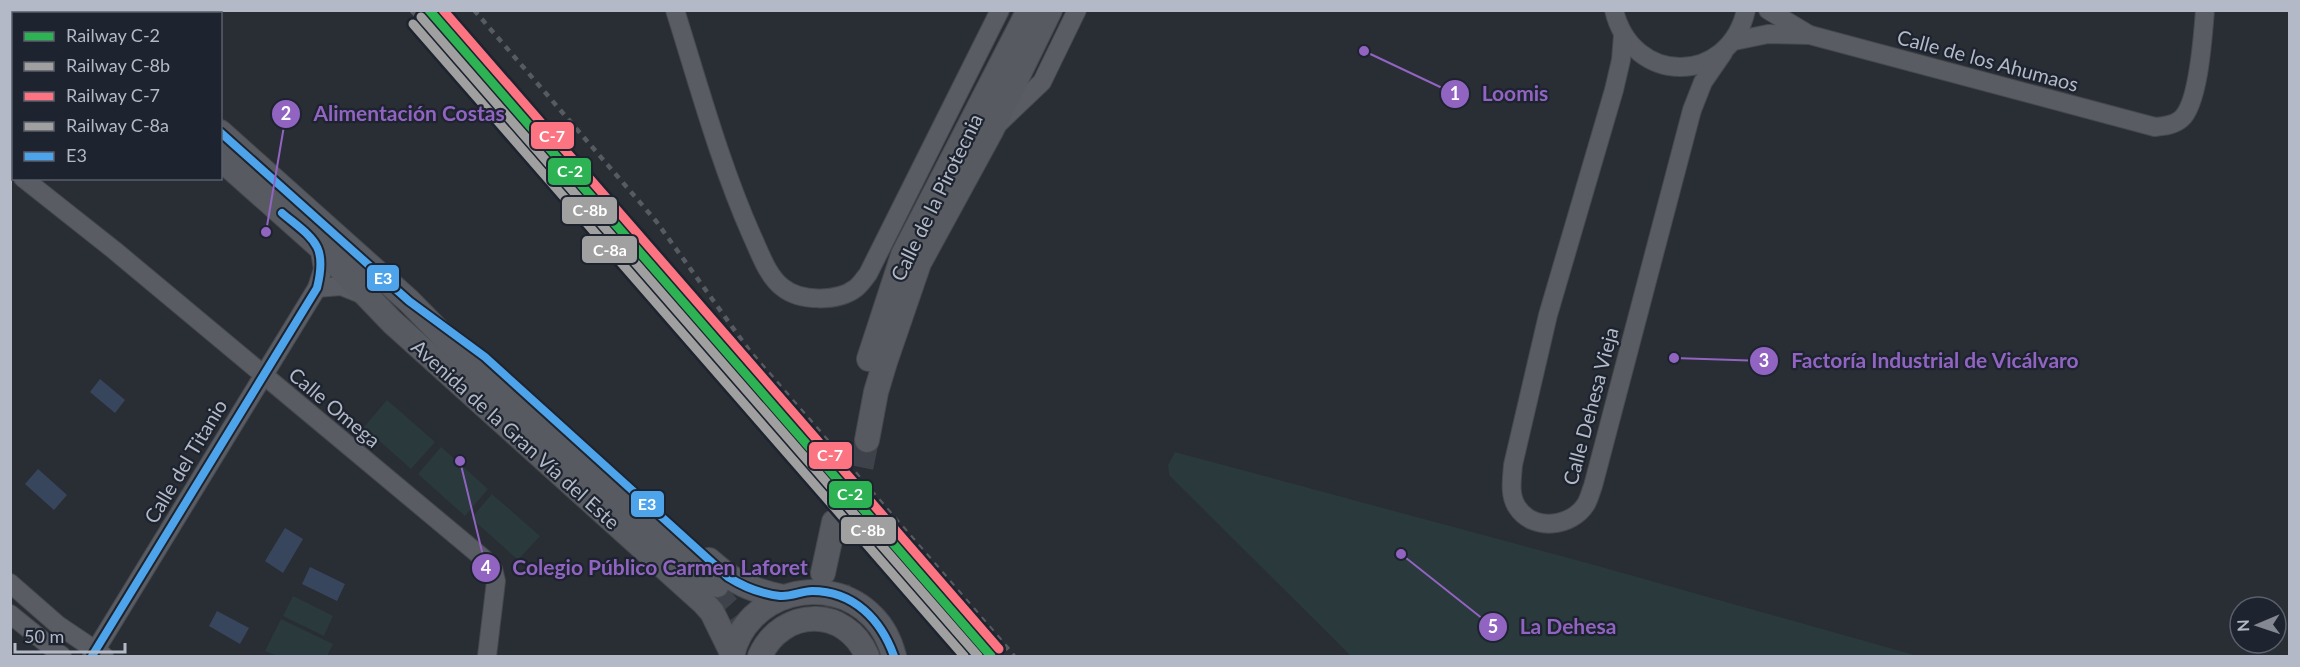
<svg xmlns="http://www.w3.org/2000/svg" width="2300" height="667" font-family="Lato,sans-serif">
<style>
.green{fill:#29393c}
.water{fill:#38465d}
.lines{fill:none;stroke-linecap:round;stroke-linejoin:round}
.secondary-tunnel{stroke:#3e424a;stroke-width:24;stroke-dasharray:24 12;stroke-linecap:butt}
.street-casing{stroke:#45484d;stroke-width:20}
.secondary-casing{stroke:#45484d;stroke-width:26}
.street{stroke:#595c63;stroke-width:18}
.secondary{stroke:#575b61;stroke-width:24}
.rail{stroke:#575b61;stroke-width:4.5;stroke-dasharray:6 6;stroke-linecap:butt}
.bus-1-casing{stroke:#1d232f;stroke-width:12}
.bus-1{stroke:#4da4eb;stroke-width:8}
.rail-1-casing{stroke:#1d232f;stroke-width:14}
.rail-2-casing{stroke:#1d232f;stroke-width:14}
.rail-3-casing{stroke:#1d232f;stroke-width:14}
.rail-4-casing{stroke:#1d232f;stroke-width:14}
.rail-1{stroke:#2db354;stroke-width:9}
.rail-2{stroke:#a0a0a0;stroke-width:9}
.rail-3{stroke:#fc7381;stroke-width:9}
.rail-4{stroke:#a0a0a0;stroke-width:9}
.labels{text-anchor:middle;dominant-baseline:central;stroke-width:4.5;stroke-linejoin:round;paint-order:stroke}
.street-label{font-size:20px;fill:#b3b9c6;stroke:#1d232f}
.leader{fill:none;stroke:#9164c2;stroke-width:2}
.callout-dot{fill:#9164c2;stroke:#1d232f;stroke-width:2}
.mark-label{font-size:18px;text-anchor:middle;font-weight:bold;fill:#fff}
.callout-label{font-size:21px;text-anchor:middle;font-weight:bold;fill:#9164c2;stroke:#1d232f;stroke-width:4.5;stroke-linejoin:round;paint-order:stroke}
.line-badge{stroke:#1d232f;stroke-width:2}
.badge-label{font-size:16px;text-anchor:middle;font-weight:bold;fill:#fff}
</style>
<rect width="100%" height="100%" fill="#292d34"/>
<g class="green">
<polygon points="387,400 435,442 411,469 364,427"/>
<polygon points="441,447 488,489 465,516 418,474"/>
<polygon points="1175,452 1591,564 1918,656 1351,656 1169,475 1168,465"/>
<polygon points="492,494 540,536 518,560 471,518"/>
<polygon points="293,596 333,616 324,636 283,616"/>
<polygon points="281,619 333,644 327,656 277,656 265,651"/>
</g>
<g class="water">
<polygon points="100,379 125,400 115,413 90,392"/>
<polygon points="38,469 67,495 54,510 25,484"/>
<polygon points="285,528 303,539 283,573 265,561"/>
<polygon points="310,567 345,584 337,601 302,584"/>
<polygon points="217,611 249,628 240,644 209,626"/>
</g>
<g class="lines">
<g class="secondary-tunnel">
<polyline points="847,538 867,440"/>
<polyline points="712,589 733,612 753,640"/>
<polyline points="837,608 839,574"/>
</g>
<g class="street-casing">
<g id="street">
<path d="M 675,10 C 699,86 720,164 752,236 C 760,253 767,275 782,287 C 800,302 838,302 856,288 C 861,284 864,279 868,274 L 1000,10"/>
<path d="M 1614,10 C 1632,86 1729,86 1746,10"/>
<polyline points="1768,10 1808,34"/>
<path d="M 1623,35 L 1621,60 L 1614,90 L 1548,315 L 1513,465 C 1512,479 1509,495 1517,507 C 1533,532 1572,527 1586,504 C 1589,499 1591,491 1593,486 L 1692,110 L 1703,82 L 1723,53"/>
<path d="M 1734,41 L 1768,34 L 1810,35 L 2155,127 C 2165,126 2174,125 2181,119 C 2199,104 2203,34 2205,10"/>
<polyline points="999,123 1042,82 1077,10"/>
<polyline points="23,178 114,250 483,558 493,569 496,581 487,656"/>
<polyline points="317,288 341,286 361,294"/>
<polyline points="10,583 58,625 104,656"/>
<polyline points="10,614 62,656"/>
<polyline points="92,656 317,288 323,269 319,246"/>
</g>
</g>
<g class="secondary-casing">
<g id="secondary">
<polyline points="53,10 57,14"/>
<polyline points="87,10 90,14"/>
<polyline points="220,132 409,301 469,362 717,585"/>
<polyline points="220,158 319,246 392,322 703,602 712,612 732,653"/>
<polyline points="869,359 903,255 1029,10"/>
<polyline points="867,440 876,392 885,362 919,263 991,131 1050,10"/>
<path d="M 709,560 C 736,584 748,589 783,597"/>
<polyline points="823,573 834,522"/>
<path d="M 732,656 C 745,593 828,570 873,617 C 884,628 890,641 894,656"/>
<path d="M 760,656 C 782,607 846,606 867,656"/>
</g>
</g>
<use href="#street" class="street"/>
<use href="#secondary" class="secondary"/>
<g class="rail">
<polyline points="411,10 561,174 979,656"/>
<polyline points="474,10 656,221 751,353 1014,656"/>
</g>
<g class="bus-1-casing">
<g id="bus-1">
<path d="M 220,132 L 409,301 L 485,357 L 728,577 C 744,587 762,594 780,596 C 791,597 802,591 812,591 C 854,591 881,620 894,656"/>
<path d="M 92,656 L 317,288 C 328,244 313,239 282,213"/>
</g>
</g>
<use href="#bus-1" class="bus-1"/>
<g class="rail-1-casing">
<polyline id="rail-1" points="429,10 991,656"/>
</g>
<g class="rail-2-casing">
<polyline id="rail-2" points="421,17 978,656"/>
</g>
<g class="rail-3-casing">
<polyline id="rail-3" points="443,10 999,649"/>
</g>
<g class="rail-4-casing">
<polyline id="rail-4" points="413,24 964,656"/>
</g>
<use href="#rail-1" class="rail-1"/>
<use href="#rail-2" class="rail-2"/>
<use href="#rail-3" class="rail-3"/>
<use href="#rail-4" class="rail-4"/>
</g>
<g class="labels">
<g class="street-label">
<text transform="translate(1988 60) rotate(15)">Calle de los Ahumaos</text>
<text transform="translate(936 197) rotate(-64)">Calle de la Pirotecnia</text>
<text transform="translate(1590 406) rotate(-75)">Calle Dehesa Vieja</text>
<text transform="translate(335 407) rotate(40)">Calle Omega</text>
<text transform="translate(516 434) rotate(42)">Avenida de la Gran Vía del Este</text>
<text transform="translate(185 461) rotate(-59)">Calle del Titanio</text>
</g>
</g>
<path class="leader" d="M1364 51L1455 94M266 232L286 114M1674 358L1764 361M460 461L486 568M1401 554L1493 627"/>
<g class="callout-dot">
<circle cx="1364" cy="51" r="6"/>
<circle cx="266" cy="232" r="6"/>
<circle cx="1674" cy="358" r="6"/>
<circle cx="460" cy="461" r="6"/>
<circle cx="1401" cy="554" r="6"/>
<circle cx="1455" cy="94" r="15"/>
<circle cx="286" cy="114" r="15"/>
<circle cx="1764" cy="361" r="15"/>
<circle cx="486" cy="568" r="15"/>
<circle cx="1493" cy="627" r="15"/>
</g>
<g class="mark-label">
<text x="1455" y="100">1</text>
<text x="286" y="120">2</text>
<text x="1764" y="367">3</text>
<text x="486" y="574">4</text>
<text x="1493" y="633">5</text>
</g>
<g class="callout-label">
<text x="1515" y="101">Loomis</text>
<text x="409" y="121">Alimentación Costas</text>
<text x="1935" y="368">Factoría Industrial de Vicálvaro</text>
<text x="660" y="575">Colegio Público Carmen Laforet</text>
<text x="1568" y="634">La Dehesa</text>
</g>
<g class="line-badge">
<rect x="530" y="121" width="45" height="29" rx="6" fill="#fc7381"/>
<rect x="547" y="157" width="45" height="29" rx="6" fill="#2db354"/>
<rect x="561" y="196" width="57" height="29" rx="6" fill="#a0a0a0"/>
<rect x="581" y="235" width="57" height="29" rx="6" fill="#a0a0a0"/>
<rect x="366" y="264" width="34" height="28" rx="6" fill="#4da4eb"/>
<rect x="808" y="441" width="45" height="29" rx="6" fill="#fc7381"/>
<rect x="828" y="480" width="45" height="29" rx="6" fill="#2db354"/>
<rect x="630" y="490" width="35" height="28" rx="6" fill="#4da4eb"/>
<rect x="840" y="516" width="57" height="29" rx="6" fill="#a0a0a0"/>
</g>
<g class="badge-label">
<text x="552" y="142">C-7</text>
<text x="570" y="177">C-2</text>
<text x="590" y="216">C-8b</text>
<text x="610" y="256">C-8a</text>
<text x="383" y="284">E3</text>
<text x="830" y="461">C-7</text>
<text x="850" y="500">C-2</text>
<text x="647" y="510">E3</text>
<text x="868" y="536">C-8b</text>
</g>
<rect width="2300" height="667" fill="none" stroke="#b3b9c6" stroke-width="24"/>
<rect x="12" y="12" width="210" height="168" fill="#1d232f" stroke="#595f6b" stroke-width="1.5"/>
<rect x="24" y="32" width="30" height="9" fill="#2db354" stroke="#595f6b" stroke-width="1.5"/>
<text x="66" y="42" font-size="18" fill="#b3b9c6">Railway C-2</text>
<rect x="24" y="62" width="30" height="9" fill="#a0a0a0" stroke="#595f6b" stroke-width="1.5"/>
<text x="66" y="72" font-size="18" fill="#b3b9c6">Railway C-8b</text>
<rect x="24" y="92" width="30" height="9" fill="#fc7381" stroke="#595f6b" stroke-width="1.5"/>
<text x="66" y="102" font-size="18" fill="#b3b9c6">Railway C-7</text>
<rect x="24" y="122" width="30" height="9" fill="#a0a0a0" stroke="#595f6b" stroke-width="1.5"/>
<text x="66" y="132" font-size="18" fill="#b3b9c6">Railway C-8a</text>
<rect x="24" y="152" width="30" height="9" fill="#4da4eb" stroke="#595f6b" stroke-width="1.5"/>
<text x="66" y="162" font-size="18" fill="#b3b9c6">E3</text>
<g transform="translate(2258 625) rotate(268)"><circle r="28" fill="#1d232f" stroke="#595f6b" stroke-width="1.5"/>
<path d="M0-4.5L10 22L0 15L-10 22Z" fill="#838893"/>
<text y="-9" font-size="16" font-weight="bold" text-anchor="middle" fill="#b3b9c6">N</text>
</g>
<path d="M15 643v9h110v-9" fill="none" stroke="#b3b9c6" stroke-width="3"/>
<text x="24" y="643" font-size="18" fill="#b3b9c6" stroke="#1d232f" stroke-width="4.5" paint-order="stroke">50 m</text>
</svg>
